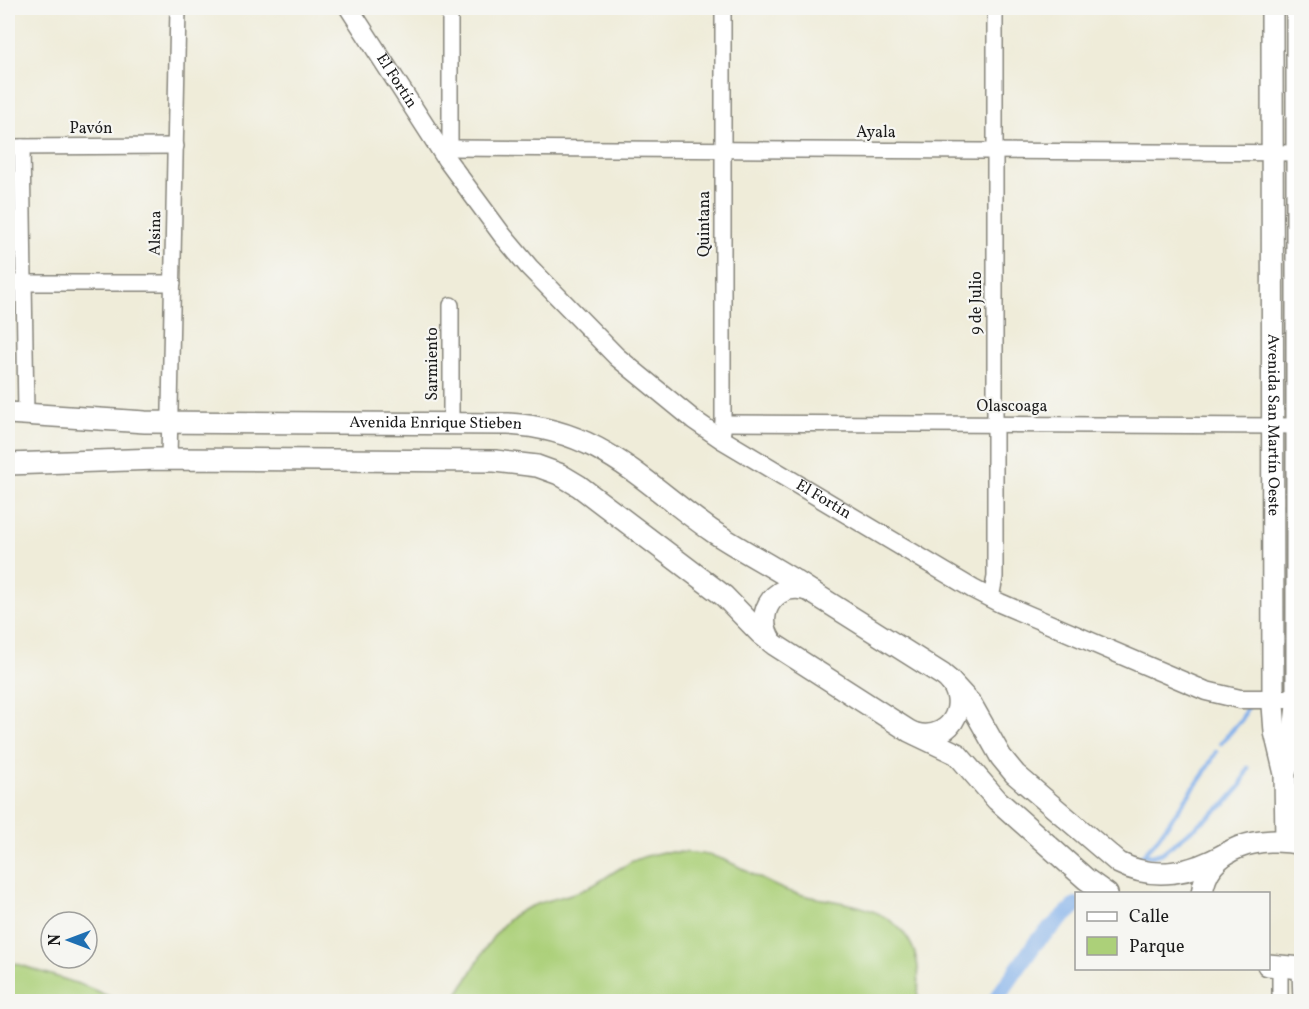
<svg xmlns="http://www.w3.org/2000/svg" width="1309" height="1009" font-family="Vollkorn,serif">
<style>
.green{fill:#acd079;stroke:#64764a;stroke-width:1.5}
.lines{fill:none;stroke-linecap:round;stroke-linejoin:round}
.stream{stroke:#80afea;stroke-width:4.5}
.canal{stroke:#80afea;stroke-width:16}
.minor-casing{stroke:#86847a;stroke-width:18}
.tertiary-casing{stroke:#86847a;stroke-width:21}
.secondary-casing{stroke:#86847a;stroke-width:24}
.minor{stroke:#fff;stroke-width:15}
.tertiary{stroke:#fff;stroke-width:18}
.secondary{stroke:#fff;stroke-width:21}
.labels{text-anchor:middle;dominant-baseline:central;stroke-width:4.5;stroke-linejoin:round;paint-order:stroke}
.street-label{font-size:16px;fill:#1c1c1c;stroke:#f6f6f2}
</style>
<rect width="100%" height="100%" fill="#f6f6f2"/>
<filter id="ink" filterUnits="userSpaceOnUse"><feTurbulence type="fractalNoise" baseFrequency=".0167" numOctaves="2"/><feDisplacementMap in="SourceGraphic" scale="12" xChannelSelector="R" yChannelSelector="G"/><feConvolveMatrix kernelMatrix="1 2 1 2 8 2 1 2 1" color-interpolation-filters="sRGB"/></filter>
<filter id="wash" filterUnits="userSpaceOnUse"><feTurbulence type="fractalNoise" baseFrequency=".008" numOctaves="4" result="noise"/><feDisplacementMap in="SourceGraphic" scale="24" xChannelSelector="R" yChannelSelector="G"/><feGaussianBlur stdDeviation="1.35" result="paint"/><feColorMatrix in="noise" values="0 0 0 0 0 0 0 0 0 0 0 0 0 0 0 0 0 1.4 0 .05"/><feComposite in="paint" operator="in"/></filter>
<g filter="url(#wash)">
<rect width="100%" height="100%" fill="#efecd9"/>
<g class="green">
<path d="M 663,852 C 683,852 703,852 722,859 C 745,868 765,883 788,891 C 826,904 875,899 903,932 C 921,954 919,975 918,1001 L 453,1001 C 472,976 484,943 507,921 C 530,900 561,900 588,888 C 601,882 612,872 624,866 C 636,858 649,855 663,852 Z"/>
<polygon points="8,961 85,986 119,1001 8,1001"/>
</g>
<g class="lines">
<g class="stream">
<polyline points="1221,743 1242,719 1248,705"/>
<polyline points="1144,855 1152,856 1162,853 1225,804 1240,787 1248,768"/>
<polyline points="1137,861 1155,842 1203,775 1216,752"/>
</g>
<polyline class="canal" points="994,1002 1037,941 1076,905"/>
</g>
</g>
<g filter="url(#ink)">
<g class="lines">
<g class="minor-casing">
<g id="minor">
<polyline points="450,8 450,148"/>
<polyline points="723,8 723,431"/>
<polyline points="8,147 176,146"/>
<polyline points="22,147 26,414"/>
<polyline points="450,148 1302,153"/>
<polyline points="8,283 173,283"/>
<polyline points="451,305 451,424"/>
<polyline points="723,423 1302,426"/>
<polyline points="169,459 178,8"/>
<polyline points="991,598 995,577 995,8"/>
<polyline points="1280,967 1280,1002"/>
<polyline points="1300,968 1301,1002"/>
</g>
</g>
<g class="tertiary-casing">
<g id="tertiary">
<path id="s1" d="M 349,8 L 447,160 L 503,236 L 529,267 L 617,357 L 694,420 L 723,440 L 973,589 L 1000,603 L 1206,691 L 1240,699 L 1297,699"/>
</g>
</g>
<g class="secondary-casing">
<g id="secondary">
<path id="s2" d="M 1272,8 L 1273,705 L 1275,732 L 1285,774 L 1286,841"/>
<path id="s3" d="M 8,413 L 145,422 L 508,424 C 601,429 642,482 712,531 C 745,553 782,571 815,594"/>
<polyline points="8,464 158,459 495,461 537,466 559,474 579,486 724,596 760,633 775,645 909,731 957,754 997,800 1086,879 1107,894"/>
<path d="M 771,641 C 752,612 778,578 810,591 L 943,675 C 974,697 954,743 916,734"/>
<path d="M 950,681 L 971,704 L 1001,757 L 1015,774 L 1119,863 C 1154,881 1192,873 1225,854"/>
<polyline points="1287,768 1294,733 1297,706 1297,8"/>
<path d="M 1202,894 C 1207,845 1262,835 1302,844"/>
<polyline points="1268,965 1302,968"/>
</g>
</g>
<use href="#minor" class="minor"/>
<use href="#tertiary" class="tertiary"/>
<use href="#secondary" class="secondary"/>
</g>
</g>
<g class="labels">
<g class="street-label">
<text stroke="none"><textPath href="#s1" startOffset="87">El Fortín</textPath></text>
<text x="91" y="129">Pavón</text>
<text x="876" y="133">Ayala</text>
<text transform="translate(705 224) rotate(-90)">Quintana</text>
<text transform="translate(156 233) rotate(-89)">Alsina</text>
<text transform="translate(977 303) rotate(-90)">9 de Julio</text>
<text transform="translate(433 364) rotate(-90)">Sarmiento</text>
<text x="1012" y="407">Olascoaga</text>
<text stroke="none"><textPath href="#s3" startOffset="428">Avenida Enrique Stieben</textPath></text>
<text stroke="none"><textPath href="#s2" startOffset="417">Avenida San Martín Oeste</textPath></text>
<text stroke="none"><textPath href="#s1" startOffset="693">El Fortín</textPath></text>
</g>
</g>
<rect width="1309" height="1009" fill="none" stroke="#f6f6f2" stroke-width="30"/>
<rect x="1075" y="892" width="195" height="78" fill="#f6f6f2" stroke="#9f9f9c" stroke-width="1.5"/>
<rect x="1087" y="912" width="30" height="9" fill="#ffffff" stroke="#9f9f9c" stroke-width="1.5"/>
<text x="1129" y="922" font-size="18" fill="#1c1c1c">Calle</text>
<rect x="1087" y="937" width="30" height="18" fill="#acd079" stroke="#9f9f9c" stroke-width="1.5"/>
<text x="1129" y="952" font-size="18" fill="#1c1c1c">Parque</text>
<g transform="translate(69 940) rotate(270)"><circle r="28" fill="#f6f6f2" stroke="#9f9f9c" stroke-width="1.5"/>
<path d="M0-4.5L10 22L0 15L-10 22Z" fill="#1f6fb2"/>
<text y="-9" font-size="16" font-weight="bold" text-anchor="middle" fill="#1c1c1c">N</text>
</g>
</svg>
